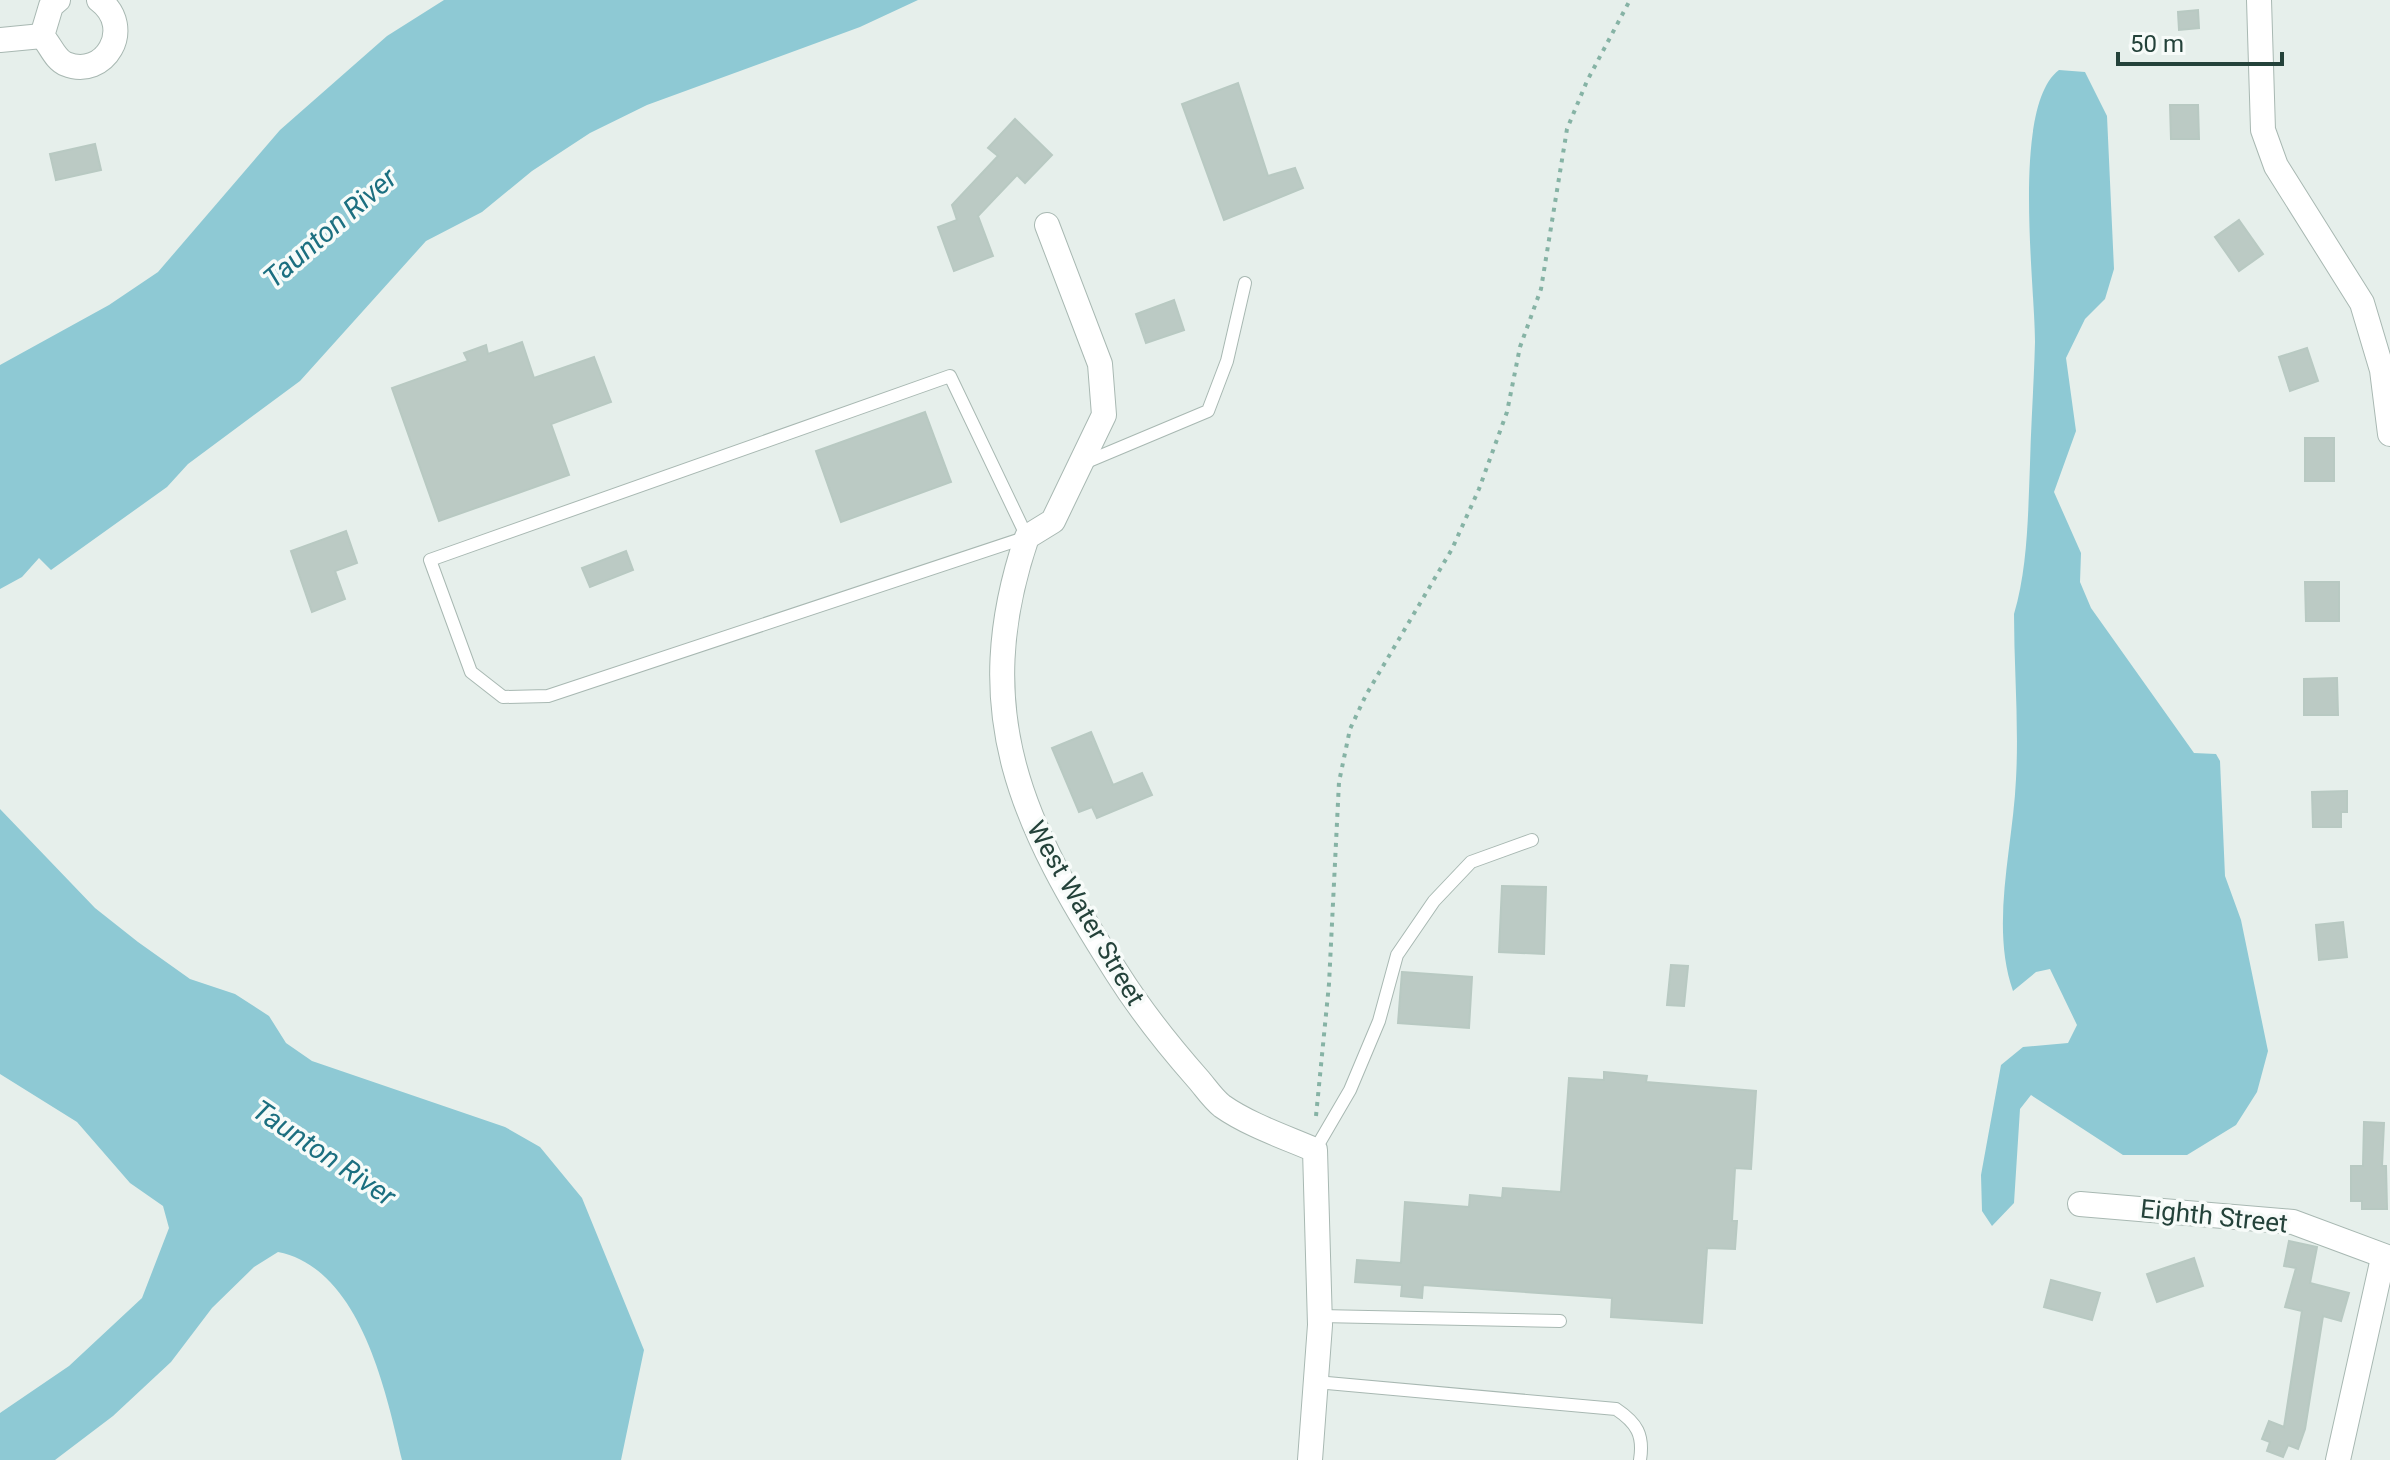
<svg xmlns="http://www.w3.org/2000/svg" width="2390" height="1460" font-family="Roboto,sans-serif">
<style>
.water{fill:#8ec9d4}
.building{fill:#bbcac4;stroke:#b8c9c2;stroke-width:2}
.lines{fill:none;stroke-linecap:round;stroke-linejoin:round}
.lane-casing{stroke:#a8b8b2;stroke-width:14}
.street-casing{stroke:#a8b8b2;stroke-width:26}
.path{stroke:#86b3a5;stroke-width:4;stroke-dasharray:4 6;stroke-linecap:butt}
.lane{stroke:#fff;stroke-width:12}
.street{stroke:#fff;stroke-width:24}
.labels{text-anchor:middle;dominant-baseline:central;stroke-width:7;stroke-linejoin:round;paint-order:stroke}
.street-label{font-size:26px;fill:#24423a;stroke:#f7fbf9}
.water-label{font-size:28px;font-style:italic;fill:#1c6f80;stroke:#f7fbf9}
</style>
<rect width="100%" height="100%" fill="#e6efeb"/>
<g class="water">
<polygon points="444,0 918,0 860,27 647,105 590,133 532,171 482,212 426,241 300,381 188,464 167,487 51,570 39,558 22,577 0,589 0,365 109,305 158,272 280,130 387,36"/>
<path d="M 2059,70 L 2085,72 L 2107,116 L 2114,269 L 2105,299 L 2085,319 L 2066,358 L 2076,431 L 2054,492 L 2081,553 L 2080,582 L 2091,608 L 2194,753 L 2216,754 L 2220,761 L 2225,876 L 2241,920 L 2268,1051 L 2257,1092 L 2236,1125 L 2187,1155 L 2123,1155 L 2031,1095 L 2020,1109 L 2014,1203 L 1992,1226 L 1982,1211 L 1981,1175 L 2001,1065 L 2023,1047 L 2068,1043 L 2077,1025 L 2050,969 L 2036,972 L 2013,991 C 1990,925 2013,848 2016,779 C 2019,725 2014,669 2014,614 C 2028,567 2028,513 2030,464 C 2031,423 2034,382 2035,342 C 2035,284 2011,106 2059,70 Z"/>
<path d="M 0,809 L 95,908 L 138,942 L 190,979 L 235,994 L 269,1016 L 286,1043 L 312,1061 L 505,1127 L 540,1147 L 582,1198 L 644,1350 L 621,1460 L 402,1460 C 386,1391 360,1268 278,1252 L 254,1267 L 212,1308 L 171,1362 L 113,1416 L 55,1460 L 0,1460 L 0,1413 L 69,1366 L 142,1298 L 169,1228 L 163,1206 L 130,1183 L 77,1122 L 0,1074 Z"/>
</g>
<g class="building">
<polygon points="2198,10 2199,28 2179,30 2178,12"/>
<polygon points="1238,83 1268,176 1295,168 1303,188 1224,220 1182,104"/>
<polygon points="2170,105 2198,105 2199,139 2171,139"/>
<polygon points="1015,119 1052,155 1025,183 1017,175 978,216 993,256 954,271 938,227 957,220 952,205 998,156 988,148"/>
<polygon points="95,144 101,170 56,180 50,154"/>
<polygon points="2239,220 2263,254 2239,271 2215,237"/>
<polygon points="1174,300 1184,330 1146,343 1136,314"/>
<polygon points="522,342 534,378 594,357 611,402 551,424 569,475 439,521 392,388 468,361 464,353 486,345 488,354"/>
<polygon points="2307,348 2318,381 2290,391 2279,357"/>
<polygon points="925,412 951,482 841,522 816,451"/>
<rect x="2305" y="438" width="29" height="43"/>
<polygon points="346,531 357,563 335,571 345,599 312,612 291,551"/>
<polygon points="626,551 633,570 590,587 582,568"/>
<polygon points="2305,582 2339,582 2339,621 2306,621"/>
<polygon points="2337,678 2338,715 2304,715 2304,679"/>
<polygon points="1091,732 1113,785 1142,773 1152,795 1097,818 1092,807 1079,812 1052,748"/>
<polygon points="2347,791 2347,812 2341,812 2341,827 2313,827 2312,792"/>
<polygon points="1502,886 1546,887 1544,954 1499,952"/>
<polygon points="2343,922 2347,957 2319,960 2316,925"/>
<polygon points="1671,965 1688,966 1684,1006 1667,1005"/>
<polygon points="1402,972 1472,977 1469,1028 1398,1023"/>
<polygon points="1604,1072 1647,1076 1646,1082 1756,1091 1751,1169 1735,1168 1732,1221 1737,1221 1735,1249 1707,1248 1702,1323 1611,1317 1612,1298 1423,1285 1422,1298 1401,1296 1402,1285 1355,1282 1357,1260 1401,1263 1405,1202 1469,1207 1470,1195 1502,1198 1503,1188 1561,1192 1569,1078 1604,1080"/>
<polygon points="2364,1122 2384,1123 2382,1166 2386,1166 2387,1209 2362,1209 2362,1201 2351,1201 2351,1166 2363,1166"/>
<polygon points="2289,1241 2317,1247 2310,1283 2349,1293 2341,1321 2323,1316 2305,1429 2298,1449 2288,1445 2283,1457 2267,1451 2270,1442 2262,1439 2269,1421 2284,1427 2302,1311 2285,1307 2296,1268 2284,1266"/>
<polygon points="2194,1258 2203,1286 2157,1302 2147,1274"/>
<polygon points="2051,1280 2100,1293 2092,1320 2044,1307"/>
</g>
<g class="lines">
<g class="lane-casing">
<g id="lane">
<polygon points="950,376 1027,537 548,696 503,697 471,672 430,560"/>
<polyline points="1084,463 1208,411 1227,361 1245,283"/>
<polyline points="1315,1150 1350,1090 1379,1021 1397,955 1434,901 1471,862 1532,840"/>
<polyline points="1320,1316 1560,1321"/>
<path d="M 1316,1382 L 1616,1409 C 1637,1423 1644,1435 1640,1460"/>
</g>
</g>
<g class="street-casing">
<g id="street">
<path d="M 58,0 L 51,6 L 42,36 C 50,44 55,60 66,64 C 104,80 136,28 99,0"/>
<polyline points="2259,0 2263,130 2276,166 2362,303 2382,370 2390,434"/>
<polyline points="0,40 42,36"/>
<path d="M 1047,225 L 1100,364 L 1104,415 L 1053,521 L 1027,537 C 967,713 1023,826 1117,973 C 1141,1011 1168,1045 1198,1079 C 1205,1087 1213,1099 1222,1106 C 1249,1125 1285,1137 1315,1150 L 1320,1325 L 1310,1460"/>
<polyline points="2080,1204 2293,1222 2390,1258"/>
<polyline points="2338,1460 2383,1258"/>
</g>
</g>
<polyline class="path" points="1316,1116 1329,984 1339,782 1350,729 1366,695 1452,549 1479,489 1507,412 1520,347 1541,289 1567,129 1587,81 1630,0"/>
<use href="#lane" class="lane"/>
<use href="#street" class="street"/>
</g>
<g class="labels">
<g class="street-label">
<text transform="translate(1086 913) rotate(60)">West Water Street</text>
<text transform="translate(2214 1216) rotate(6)">Eighth Street</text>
</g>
<g class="water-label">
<text transform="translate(330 228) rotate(-41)">Taunton River</text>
<text transform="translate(324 1153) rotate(34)">Taunton River</text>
</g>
</g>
<path d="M2118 52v12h164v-12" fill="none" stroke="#24423a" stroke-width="4"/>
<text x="2130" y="52" font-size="24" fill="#24423a" stroke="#f7fbf9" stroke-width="6" paint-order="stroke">50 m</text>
</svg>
